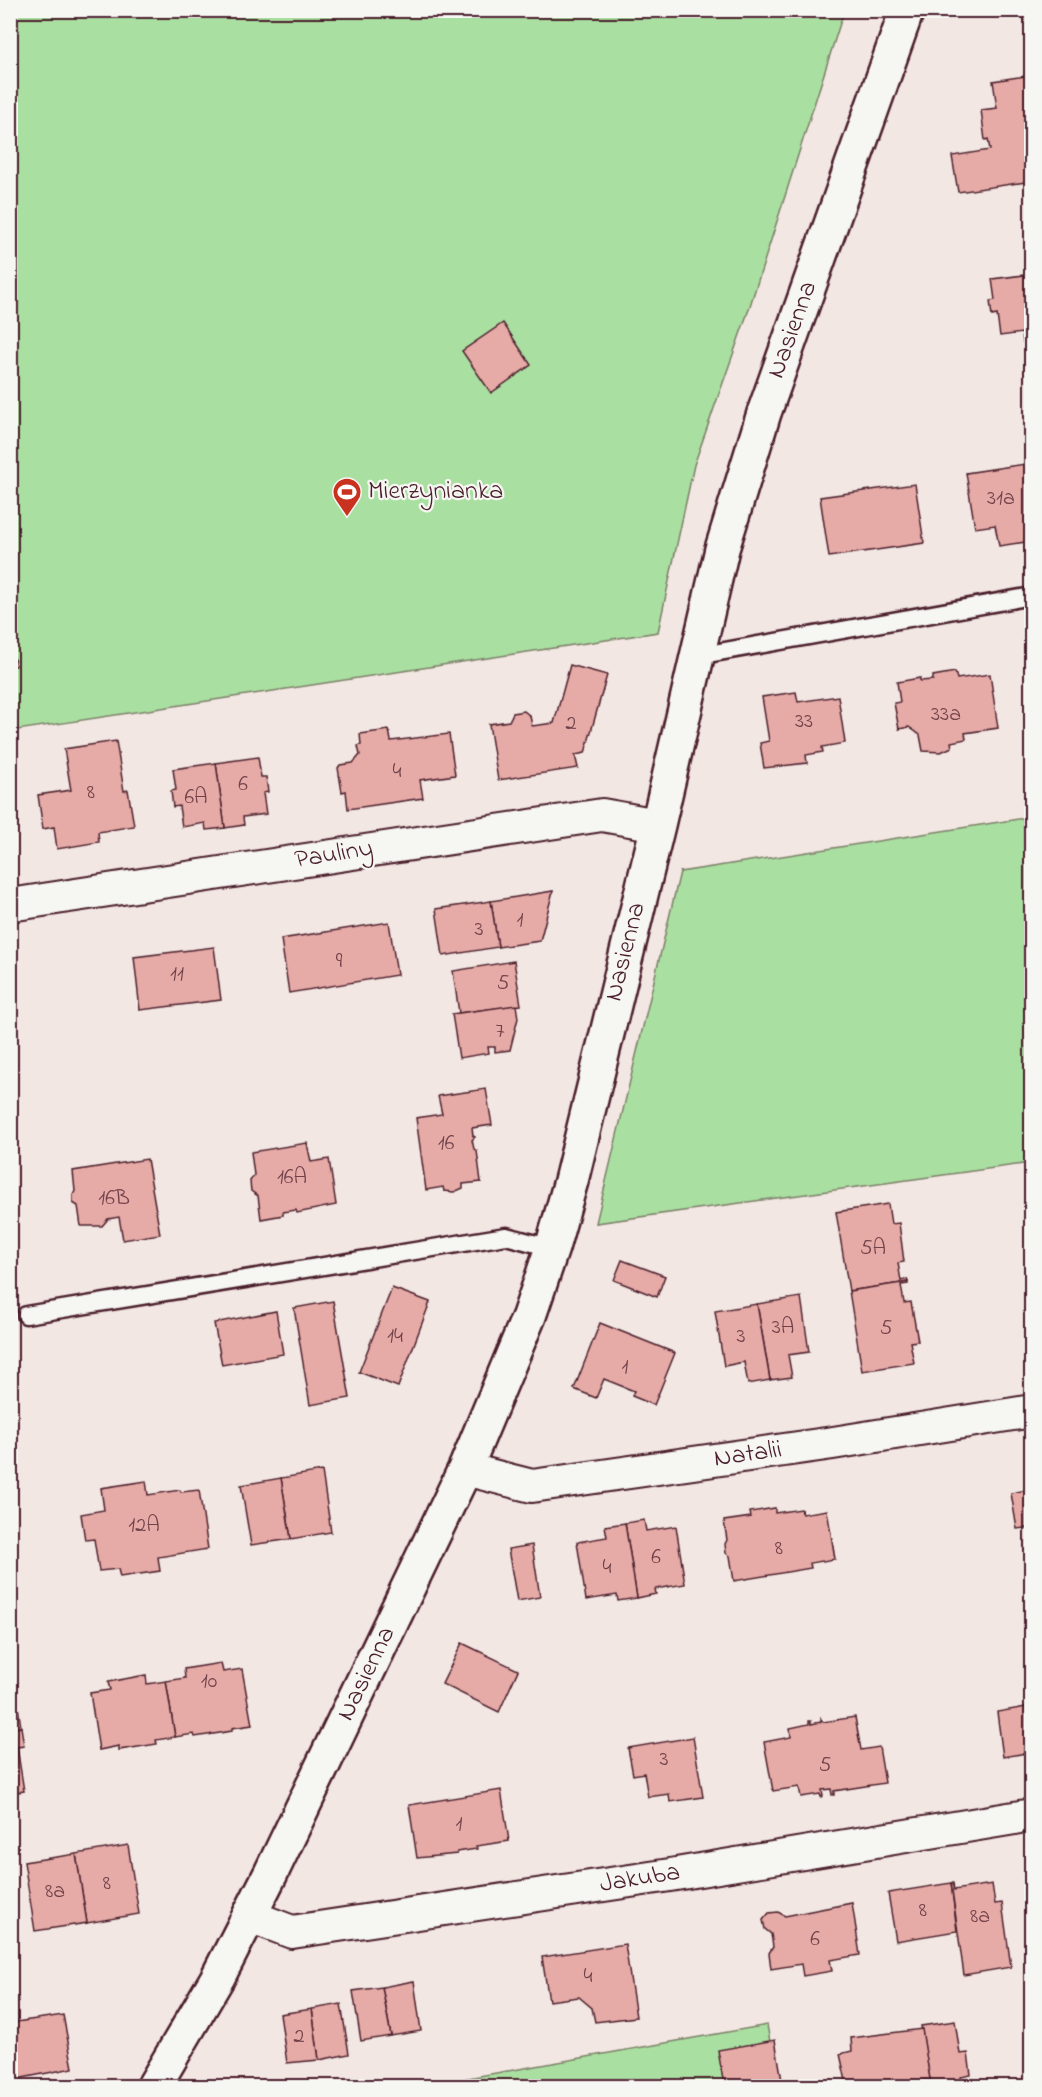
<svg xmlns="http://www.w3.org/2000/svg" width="1042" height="2097" font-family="'Indie Flower',sans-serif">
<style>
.green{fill:#aadfa2;stroke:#7a7f66;stroke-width:1.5}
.building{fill:#e6aba7;stroke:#4a1f2b;stroke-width:1.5}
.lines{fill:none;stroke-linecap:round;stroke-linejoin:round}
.lane-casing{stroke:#4a1f2b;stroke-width:21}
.street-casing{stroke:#4a1f2b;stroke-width:36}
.secondary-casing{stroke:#4a1f2b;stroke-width:38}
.lane{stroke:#f6f6f2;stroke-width:16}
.street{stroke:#f6f6f2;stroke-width:32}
.secondary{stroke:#f6f6f2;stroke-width:33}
.labels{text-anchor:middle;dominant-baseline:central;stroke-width:4.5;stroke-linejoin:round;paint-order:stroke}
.number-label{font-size:22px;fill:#71424a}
.street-label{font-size:26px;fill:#4a1f2b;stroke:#f6f6f2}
.poi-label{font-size:26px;fill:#4a1f2b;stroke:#f6f6f2;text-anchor:start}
</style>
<rect width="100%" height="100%" fill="#f3e7e3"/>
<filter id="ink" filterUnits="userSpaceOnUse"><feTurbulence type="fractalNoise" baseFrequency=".0167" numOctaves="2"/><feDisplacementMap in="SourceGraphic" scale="12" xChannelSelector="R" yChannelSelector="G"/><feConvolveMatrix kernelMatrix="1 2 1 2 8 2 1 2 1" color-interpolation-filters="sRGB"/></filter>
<g filter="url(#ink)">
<g class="green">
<polygon points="11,11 844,11 749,309 694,465 658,632 11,731"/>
<polygon points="1031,817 1031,1163 596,1223 680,872"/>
<polygon points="767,2025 778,2086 417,2086 440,2083"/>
</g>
<g class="building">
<polygon points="1032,75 1032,181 958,192 952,156 990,150 988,139 985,140 981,110 997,108 993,81"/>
<polygon points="1032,274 1032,340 1023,342 1022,333 1000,336 997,315 992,316 990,301 995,300 992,279"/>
<polygon points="503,323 531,365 491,393 462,351"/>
<polygon points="1032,463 1032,541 999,546 995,525 975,528 966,473"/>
<polygon points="915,484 924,543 829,557 820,497"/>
<polygon points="10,643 16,666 10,667"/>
<polygon points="570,665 607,675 585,753 575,755 578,768 498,780 489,724 509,721 513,713 524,711 530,716 532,726 554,723"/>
<polygon points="955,672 957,679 990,674 998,728 965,733 966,739 951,742 952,747 941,752 923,751 920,735 909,727 899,729 894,703 900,702 897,682 920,678 920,681 933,680 933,676"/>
<polygon points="796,692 798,702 838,696 845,743 822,747 823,752 806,755 807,763 764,768 760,743 769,741 762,697"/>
<polygon points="389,730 391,741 449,734 455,775 420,780 423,798 348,809 346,791 342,792 338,768 340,765 353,763 360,755 358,746 361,745 360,734"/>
<polygon points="116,741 124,791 128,790 134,826 98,832 99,842 57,849 54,827 43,829 38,795 71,790 64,749"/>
<polygon points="258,757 261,777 266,777 268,792 263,793 266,814 243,817 244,825 225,828 216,763"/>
<polygon points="216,763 225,828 206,830 205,823 182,827 179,806 173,807 171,791 176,790 173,769"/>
<polygon points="553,891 540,941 498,947 491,901"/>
<polygon points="491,901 498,947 443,956 436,909"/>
<polygon points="389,922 397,975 289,993 281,939"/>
<polygon points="214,947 221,1000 140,1010 134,957"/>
<polygon points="514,961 521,1005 459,1013 453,971"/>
<polygon points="516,1005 518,1018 510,1050 495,1052 495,1047 488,1047 489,1053 459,1058 452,1014"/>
<polygon points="486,1089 492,1125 472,1128 473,1136 475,1137 472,1140 474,1149 477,1151 481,1182 463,1184 463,1188 454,1192 444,1191 443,1187 426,1190 416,1118 442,1114 438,1096"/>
<polygon points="307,1143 311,1162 329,1159 336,1205 297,1213 296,1210 283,1212 283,1215 261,1219 258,1196 251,1191 250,1181 254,1175 251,1152"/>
<polygon points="147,1159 160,1234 123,1240 119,1217 108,1219 102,1226 81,1226 78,1206 73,1203 73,1195 75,1191 73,1171"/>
<polygon points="888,1204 891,1224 899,1223 904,1262 898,1263 901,1281 907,1279 908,1282 849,1291 836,1212"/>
<polygon points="622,1260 665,1276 657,1297 614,1280"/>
<polygon points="908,1282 908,1284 901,1285 904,1303 911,1302 918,1341 910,1342 914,1363 862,1371 849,1291"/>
<polygon points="392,1288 430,1302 398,1387 359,1372"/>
<polygon points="801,1297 809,1352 788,1355 792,1377 770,1380 757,1304"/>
<polygon points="333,1301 350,1398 310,1405 294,1308"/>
<polygon points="757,1304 770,1380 748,1384 744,1362 724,1366 715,1311"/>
<polygon points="276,1311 283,1354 222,1365 214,1323"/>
<polygon points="600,1323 675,1353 654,1405 632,1396 634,1391 604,1379 596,1398 574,1389"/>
<polygon points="322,1471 331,1532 291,1539 281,1478"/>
<polygon points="281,1478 291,1539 251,1545 241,1485"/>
<polygon points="146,1481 148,1495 180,1490 181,1492 199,1490 208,1549 158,1557 160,1571 120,1577 118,1569 99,1571 94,1539 85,1540 81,1514 104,1510 101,1488"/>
<polygon points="1032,1489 1032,1527 1017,1529 1011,1493"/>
<polygon points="775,1508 775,1513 801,1509 802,1514 827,1510 835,1559 810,1563 811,1568 734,1581 730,1556 726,1553 725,1544 727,1540 724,1521 751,1517 750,1512"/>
<polygon points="644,1520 646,1531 676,1526 685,1584 655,1589 656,1594 637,1598 625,1523"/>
<polygon points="625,1523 637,1598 618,1601 617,1595 586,1600 577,1542 607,1537 605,1526"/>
<polygon points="532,1545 540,1597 517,1601 508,1549"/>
<polygon points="462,1643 518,1670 499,1712 442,1684"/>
<polygon points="221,1663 223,1672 242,1669 252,1725 232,1728 232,1731 195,1737 194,1734 175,1737 166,1681 185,1678 184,1669"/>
<polygon points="146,1675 147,1684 166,1681 175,1737 156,1740 157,1744 119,1750 119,1746 99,1750 90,1693 110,1690 108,1682"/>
<polygon points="1032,1706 1032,1752 1003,1757 997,1712"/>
<polygon points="18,1707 21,1727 10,1729 10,1708"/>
<polygon points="855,1717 861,1750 879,1747 885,1783 834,1791 834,1795 832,1795 831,1789 822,1790 823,1796 821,1797 820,1794 801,1797 799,1787 773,1791 764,1742 791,1737 790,1728 809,1724 809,1721 811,1721 811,1724 821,1722 821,1719 823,1722"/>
<polygon points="21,1727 24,1746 17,1747 24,1791 10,1793 10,1729"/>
<polygon points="693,1737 703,1797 670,1802 669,1794 648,1797 644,1773 633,1775 628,1748"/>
<polygon points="501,1790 509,1841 476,1846 477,1849 457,1852 457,1854 417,1858 409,1805"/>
<polygon points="128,1845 139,1914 87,1923 76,1854"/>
<polygon points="76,1854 87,1923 35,1931 24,1862"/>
<polygon points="951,1883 957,1931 896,1941 888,1893"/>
<polygon points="951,1883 953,1883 954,1890 992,1884 995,1904 1002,1903 1011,1967 964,1975"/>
<polygon points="852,1903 860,1955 830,1960 832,1971 803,1976 801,1964 771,1969 769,1953 773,1947 771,1934 765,1929 763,1920 769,1913 778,1912 785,1916"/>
<polygon points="625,1944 636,2017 595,2022 592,2008 579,1997 549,2001 542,1957"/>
<polygon points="414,1981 421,2031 391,2036 382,1987"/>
<polygon points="382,1987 391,2036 361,2041 353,1991"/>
<polygon points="341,2004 349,2054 319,2060 312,2009"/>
<polygon points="312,2009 319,2060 287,2063 280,2014"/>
<polygon points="63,2015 73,2068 12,2080 10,2069 10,2023"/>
<polygon points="955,2021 960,2054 968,2053 971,2075 961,2077 963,2085 931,2086 921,2026"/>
<polygon points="922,2029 931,2086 929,2086 927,2080 914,2082 915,2086 854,2086 853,2080 846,2081 840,2054 852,2051 851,2038"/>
<polygon points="775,2040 783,2086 724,2086 718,2050"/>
</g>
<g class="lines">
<g class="lane-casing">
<g id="lane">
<polyline points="697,656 1032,596"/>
<polyline points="26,1315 506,1236 552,1248"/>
</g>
</g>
<g class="street-casing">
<g id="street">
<polyline points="10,905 602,815 658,825"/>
<polyline points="465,1469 532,1486 833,1443 1032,1411"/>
<polyline points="250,1916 292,1932 670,1875 1032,1815"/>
</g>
</g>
<g class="secondary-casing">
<polyline id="secondary" points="154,2086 218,1977 271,1873 465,1469 529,1316 552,1248 571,1181 658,825 722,549 764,413 907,10"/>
</g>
<use href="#lane" class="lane"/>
<use href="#street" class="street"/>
<use href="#secondary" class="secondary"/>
</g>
</g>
<defs>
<g id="stadium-pin" transform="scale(1.5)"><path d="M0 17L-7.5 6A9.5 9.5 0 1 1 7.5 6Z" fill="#c8321e" stroke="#f6f6f2"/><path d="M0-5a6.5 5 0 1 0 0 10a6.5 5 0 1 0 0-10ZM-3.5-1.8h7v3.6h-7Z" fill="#fff"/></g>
</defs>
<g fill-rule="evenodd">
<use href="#stadium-pin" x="347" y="492"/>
</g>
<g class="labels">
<g class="number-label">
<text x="1001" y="499">31a</text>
<text x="946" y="715">33a</text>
<text x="804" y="722">33</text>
<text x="571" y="724">2</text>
<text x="397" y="772">4</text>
<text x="243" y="785">6</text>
<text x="91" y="793">8</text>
<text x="196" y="798">6A</text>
<text x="520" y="921">1</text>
<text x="479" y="930">3</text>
<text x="339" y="962">9</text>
<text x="177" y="975">11</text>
<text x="503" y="984">5</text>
<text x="500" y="1032">7</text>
<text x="446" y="1144">16</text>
<text x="292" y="1178">16A</text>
<text x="114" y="1199">16B</text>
<text x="873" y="1249">5A</text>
<text x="783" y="1328">3A</text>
<text x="886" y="1329">5</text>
<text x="395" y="1337">14</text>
<text x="741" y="1337">3</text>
<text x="625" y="1368">1</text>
<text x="144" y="1526">12A</text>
<text x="779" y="1549">8</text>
<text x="656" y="1558">6</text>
<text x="607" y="1568">4</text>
<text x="209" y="1682">10</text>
<text x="664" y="1760">3</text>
<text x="825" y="1766">5</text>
<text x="459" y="1825">1</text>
<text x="107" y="1884">8</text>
<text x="55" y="1892">8a</text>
<text x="923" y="1911">8</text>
<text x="980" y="1917">8a</text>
<text x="815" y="1940">6</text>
<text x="588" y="1977">4</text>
<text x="299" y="2037">2</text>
</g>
<g class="street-label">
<text transform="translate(793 330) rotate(-70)">Nasienna</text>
<text transform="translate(334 855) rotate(-9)">Pauliny</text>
<text transform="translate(626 952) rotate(-76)">Nasienna</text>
<text transform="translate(748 1455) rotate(-8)">Natalii</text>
<text transform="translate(367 1674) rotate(-64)">Nasienna</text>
<text transform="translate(640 1879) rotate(-9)">Jakuba</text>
</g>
<g class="poi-label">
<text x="368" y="492">Mierzynianka</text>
</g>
</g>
<rect width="1042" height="2097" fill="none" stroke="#f6f6f2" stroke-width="36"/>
<rect x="18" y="18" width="1006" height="2061" fill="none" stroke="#4a1f2b" stroke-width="2" filter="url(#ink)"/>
</svg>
